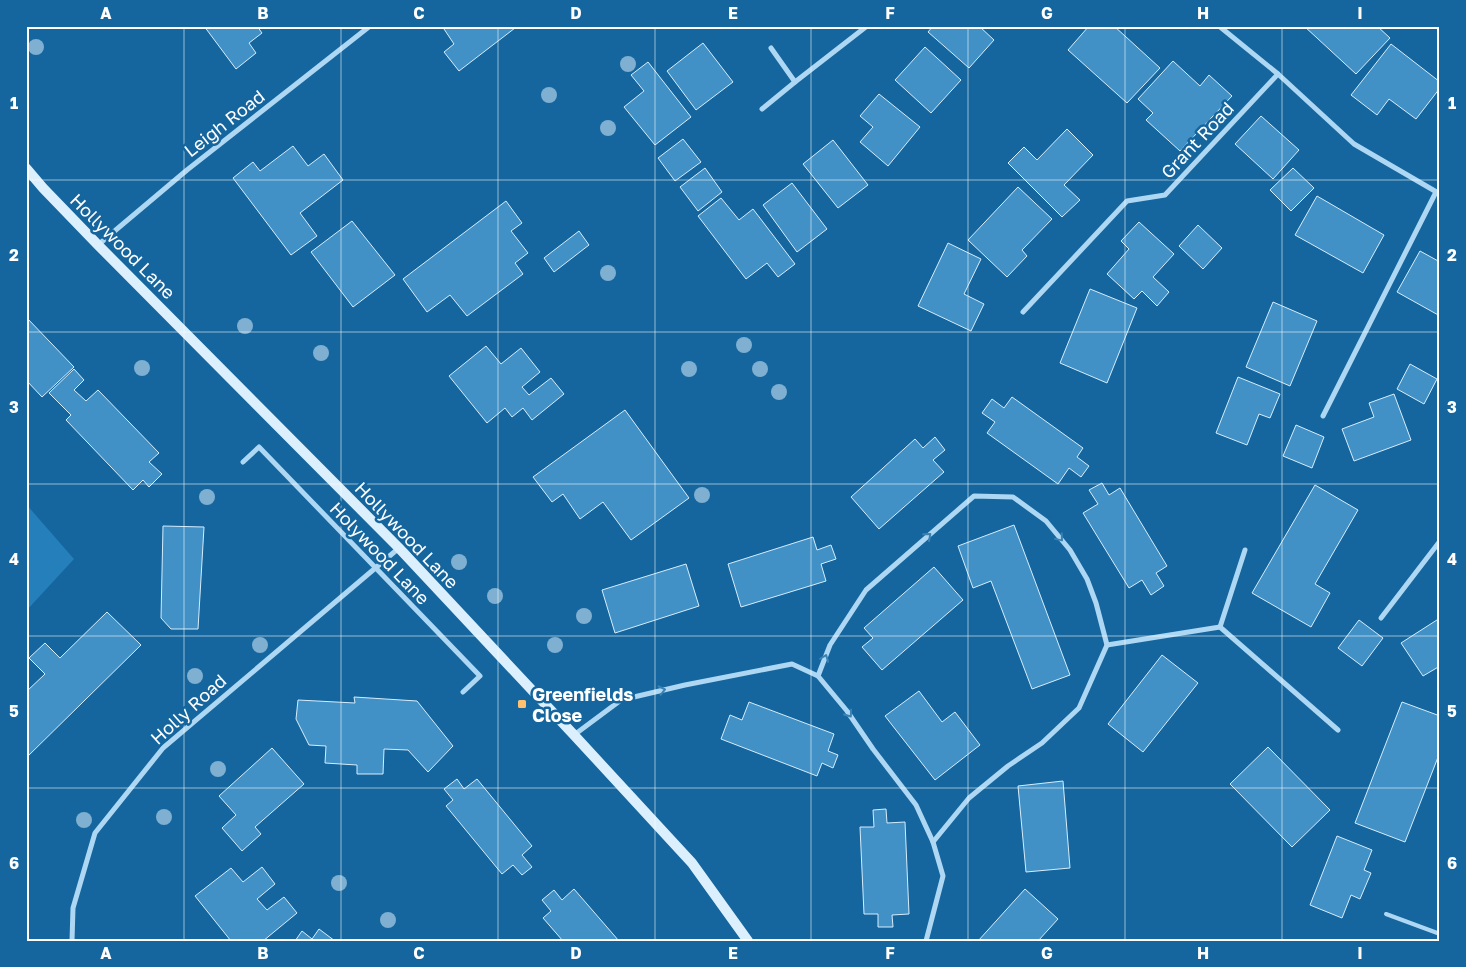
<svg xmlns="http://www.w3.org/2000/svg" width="1466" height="967" font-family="'Golos Text',sans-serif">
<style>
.green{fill:#247fbb}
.building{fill:#4291c6;stroke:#d5edfd}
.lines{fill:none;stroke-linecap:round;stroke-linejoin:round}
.lane{stroke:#add7f3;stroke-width:4}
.street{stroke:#add7f3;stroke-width:5}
.secondary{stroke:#dceffd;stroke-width:10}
.tree{fill:#7fb0d2}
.oneway{stroke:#3b82b3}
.grid{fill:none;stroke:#fff;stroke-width:1;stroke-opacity:0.55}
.poi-dot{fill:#ffc06f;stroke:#15669e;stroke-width:2}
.labels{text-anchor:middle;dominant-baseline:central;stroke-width:5;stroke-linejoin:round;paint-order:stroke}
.street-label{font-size:18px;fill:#fff;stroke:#15669e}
.poi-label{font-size:18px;font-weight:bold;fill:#fff;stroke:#15669e;text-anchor:start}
.neatline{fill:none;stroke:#fff;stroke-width:2}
.grid-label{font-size:16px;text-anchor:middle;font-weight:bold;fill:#fff}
</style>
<rect width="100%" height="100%" fill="#15669e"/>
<polygon class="green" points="26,504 74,559 26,611"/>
<g class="building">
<polygon points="204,26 257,26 262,33 249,43 256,53 236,69"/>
<polygon points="514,26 515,28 459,71 444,52 454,44 442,26"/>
<polygon points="933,26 979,26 994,40 969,68 928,32"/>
<polygon points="1089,26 1114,26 1160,68 1127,103 1068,50"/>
<polygon points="1304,26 1377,26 1390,38 1356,74"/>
<polygon points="703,43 733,82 696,110 667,71"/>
<polygon points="1391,44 1440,82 1440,88 1416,119 1389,99 1377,115 1351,95"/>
<polygon points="925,47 961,80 931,113 895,80"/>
<polygon points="1173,61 1200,86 1209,75 1232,96 1180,151 1146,120 1153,113 1138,99"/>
<polygon points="648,62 691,117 655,145 624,107 644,91 631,75"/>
<polygon points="879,94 920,127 888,166 860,142 873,127 860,116"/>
<polygon points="1261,116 1299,150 1273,179 1235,144"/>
<polygon points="1067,129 1093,155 1064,185 1080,200 1062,217 1008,163 1024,147 1037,160"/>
<polygon points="683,139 701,162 675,181 658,158"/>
<polygon points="833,140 868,185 838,208 803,164"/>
<polygon points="293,146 308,166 324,154 343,180 300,213 317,236 291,255 233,178 253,162 260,171"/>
<polygon points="705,168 722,192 698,211 680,187"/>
<polygon points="1293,168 1314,188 1291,211 1270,190"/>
<polygon points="792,183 827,229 797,252 763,205"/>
<polygon points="1018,187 1052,219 1022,250 1027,256 1007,277 968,240"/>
<polygon points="1317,196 1384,235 1363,273 1295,235"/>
<polygon points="721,198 739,220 753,209 795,264 778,277 767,263 746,279 698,216"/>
<polygon points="506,201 522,223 511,231 528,253 515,263 523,274 467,316 450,295 427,312 403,279"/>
<polygon points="352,221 395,275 353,307 311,252"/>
<polygon points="1139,222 1174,254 1153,277 1169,292 1157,306 1142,291 1134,299 1107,274 1129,249 1121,241"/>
<polygon points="1198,225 1222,248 1203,269 1179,246"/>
<polygon points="579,231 589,245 554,272 544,258"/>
<polygon points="948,243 981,259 964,294 984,304 971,331 918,306"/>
<polygon points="1420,251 1440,262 1440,316 1397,292"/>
<polygon points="1090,289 1137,308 1107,383 1060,363"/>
<polygon points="1273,302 1317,321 1290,386 1246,367"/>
<polygon points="26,317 74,367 42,397 26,380"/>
<polygon points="486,346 501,364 521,348 540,372 522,387 529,395 551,378 564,394 532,420 523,408 512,417 505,408 487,423 449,376"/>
<polygon points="1410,364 1437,379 1424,404 1397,389"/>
<polygon points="74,369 84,380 74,390 86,401 98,390 159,453 149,462 162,474 149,487 143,480 133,490 66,420 71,415 49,393"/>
<polygon points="1238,377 1280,394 1270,418 1259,414 1247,445 1216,433"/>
<polygon points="1394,394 1411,440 1354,461 1342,429 1374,417 1369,403"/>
<polygon points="1012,397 1083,448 1077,457 1089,466 1081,477 1069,468 1058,484 987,433 995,422 982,413 992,399 1004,408"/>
<polygon points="625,410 689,498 631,540 603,502 580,519 563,494 552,502 533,477"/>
<polygon points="1296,425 1324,437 1312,468 1283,456"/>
<polygon points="935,437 945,450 933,460 944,472 879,529 851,497 915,439 923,448"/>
<polygon points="1102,483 1109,495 1120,488 1167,566 1156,573 1164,586 1151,595 1142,580 1129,588 1083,513 1098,504 1089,490"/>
<polygon points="1315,485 1358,510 1315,584 1330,593 1311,627 1252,593"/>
<polygon points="1014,525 1070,675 1032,689 991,581 973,588 958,546"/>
<polygon points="163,526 204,527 198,629 171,629 161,618"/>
<polygon points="813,537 817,550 831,545 836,559 821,564 826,581 741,607 728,564"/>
<polygon points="686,564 699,606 615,633 602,590"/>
<polygon points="934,567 963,600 882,670 862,647 873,638 864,628"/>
<polygon points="107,612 141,645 26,758 26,692 45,674 29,658 45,643 60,658"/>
<polygon points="1440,618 1440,666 1423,676 1401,643"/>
<polygon points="1359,620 1383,638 1362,666 1338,648"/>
<polygon points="1162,655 1198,683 1143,752 1108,724"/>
<polygon points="919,691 942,722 955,712 980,745 935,780 885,716"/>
<polygon points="354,697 417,701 453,746 428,772 408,750 384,749 383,774 357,774 357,765 325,763 326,746 309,745 296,719 298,700 355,703"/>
<polygon points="749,702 834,734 828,751 838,755 833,768 822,763 817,776 721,739 730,715 742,720"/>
<polygon points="1402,702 1440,716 1440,752 1405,842 1355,823"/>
<polygon points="1268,747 1330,810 1292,847 1230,784"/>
<polygon points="272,748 304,784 255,827 261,834 242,851 222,828 236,815 219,796"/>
<polygon points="457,779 464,789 477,779 532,846 522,855 532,867 522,875 513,865 502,874 446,806 453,800 444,789"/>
<polygon points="1063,781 1070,868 1026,872 1018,786"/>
<polygon points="886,809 887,823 905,822 909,914 892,915 893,927 878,927 878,914 864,914 860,827 874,827 873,810"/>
<polygon points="1337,836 1372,850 1364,870 1371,873 1360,899 1351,895 1342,918 1310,905"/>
<polygon points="262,867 275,884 257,899 267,910 284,897 297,913 263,941 231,941 195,896 231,868 243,882"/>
<polygon points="574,889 619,941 563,941 543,918 551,911 542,900 554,890 562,900"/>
<polygon points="1025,889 1058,919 1038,941 978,941"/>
<polygon points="319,929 335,941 295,941 302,931 312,939"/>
</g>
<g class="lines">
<polyline class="lane" points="1386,914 1440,934"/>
<g class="street">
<polyline points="1219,26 1278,74 1354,144 1440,194"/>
<polyline points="771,48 795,82 867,26"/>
<polyline points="762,109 795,82"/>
<polyline points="98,245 187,170 370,26"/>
<polyline points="1023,312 1127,201 1165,195 1278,74"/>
<polyline points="1323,416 1436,192"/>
<polyline points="243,462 259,447 480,676 463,692"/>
<polyline points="1381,618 1440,541"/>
<polyline points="1220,627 1245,550"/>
<polyline points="1107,645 1220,627 1338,730"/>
<polyline points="818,676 847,711 873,749 916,805 933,842"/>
<polyline points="574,735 621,700 685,685 792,664 818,676 830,645 866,590 974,496 1013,497 1046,521 1070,550 1087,579 1096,603 1107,645 1079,708 1042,743 1008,766 969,798 933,842 943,876 926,941"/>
<polyline points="72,941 73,908 95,833 163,748 399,548"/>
</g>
<polyline class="secondary" points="26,168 43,188 98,245 399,548 574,735 692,863 748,941"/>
</g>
<g class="tree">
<circle cx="36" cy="47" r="8"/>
<circle cx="628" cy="64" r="8"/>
<circle cx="549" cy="95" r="8"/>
<circle cx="608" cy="128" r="8"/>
<circle cx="608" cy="273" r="8"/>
<circle cx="245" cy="326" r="8"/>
<circle cx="744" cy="345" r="8"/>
<circle cx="321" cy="353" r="8"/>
<circle cx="142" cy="368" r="8"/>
<circle cx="689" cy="369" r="8"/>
<circle cx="760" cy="369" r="8"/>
<circle cx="779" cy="392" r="8"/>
<circle cx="702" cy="495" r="8"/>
<circle cx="207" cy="497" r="8"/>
<circle cx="459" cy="562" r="8"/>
<circle cx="495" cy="596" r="8"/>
<circle cx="584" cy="616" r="8"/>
<circle cx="260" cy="645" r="8"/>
<circle cx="555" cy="645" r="8"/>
<circle cx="195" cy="676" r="8"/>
<circle cx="218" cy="769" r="8"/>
<circle cx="164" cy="817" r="8"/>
<circle cx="84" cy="820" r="8"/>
<circle cx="339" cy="883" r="8"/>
<circle cx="388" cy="920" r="8"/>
</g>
<defs><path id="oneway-chevron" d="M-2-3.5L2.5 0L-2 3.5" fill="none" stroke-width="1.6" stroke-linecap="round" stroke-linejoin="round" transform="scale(1.25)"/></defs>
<g class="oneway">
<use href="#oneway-chevron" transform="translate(928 536) rotate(-41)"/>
<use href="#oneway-chevron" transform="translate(1060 538) rotate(50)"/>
<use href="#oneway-chevron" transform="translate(825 658) rotate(-69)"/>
<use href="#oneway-chevron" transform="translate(662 690) rotate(-13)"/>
<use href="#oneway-chevron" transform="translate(849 714) rotate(54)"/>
</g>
<path class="grid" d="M 184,26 L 184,941M 341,26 L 341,941M 498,26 L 498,941M 655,26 L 655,941M 811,26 L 811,941M 968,26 L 968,941M 1125,26 L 1125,941M 1282,26 L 1282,941M 26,180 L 1440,180M 26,332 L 1440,332M 26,484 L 1440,484M 26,636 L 1440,636M 26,788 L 1440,788"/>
<rect class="poi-dot" x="517" y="699" width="10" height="10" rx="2.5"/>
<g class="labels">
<g class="street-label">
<text transform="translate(224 123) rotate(-38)">Leigh Road</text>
<text transform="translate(1197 140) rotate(-47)">Grant Road</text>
<text transform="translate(123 246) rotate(45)">Hollywood Lane</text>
<text transform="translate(407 535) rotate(46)">Hollywood Lane</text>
<text transform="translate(380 553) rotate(46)">Holywood Lane</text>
<text transform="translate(188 709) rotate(-42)">Holly Road</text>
</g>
<g class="poi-label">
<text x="532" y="694">Greenfields<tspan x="532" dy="21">Close</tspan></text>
</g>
</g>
<rect width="1466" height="967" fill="none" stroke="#15669e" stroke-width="55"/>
<rect x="28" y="28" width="1410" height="912" class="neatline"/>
<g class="grid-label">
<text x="106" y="19">A</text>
<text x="263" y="19">B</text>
<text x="419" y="19">C</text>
<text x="576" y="19">D</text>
<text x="733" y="19">E</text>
<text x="890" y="19">F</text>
<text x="1047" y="19">G</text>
<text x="1203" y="19">H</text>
<text x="1360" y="19">I</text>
<text x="14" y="109">1</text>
<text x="1452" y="109">1</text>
<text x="14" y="261">2</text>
<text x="1452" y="261">2</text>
<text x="14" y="413">3</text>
<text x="1452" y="413">3</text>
<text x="14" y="565">4</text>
<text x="1452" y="565">4</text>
<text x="14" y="717">5</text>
<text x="1452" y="717">5</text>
<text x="14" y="869">6</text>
<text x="1452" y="869">6</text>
<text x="106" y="959">A</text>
<text x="263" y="959">B</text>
<text x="419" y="959">C</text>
<text x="576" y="959">D</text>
<text x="733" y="959">E</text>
<text x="890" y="959">F</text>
<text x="1047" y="959">G</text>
<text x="1203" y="959">H</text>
<text x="1360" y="959">I</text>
</g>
</svg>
